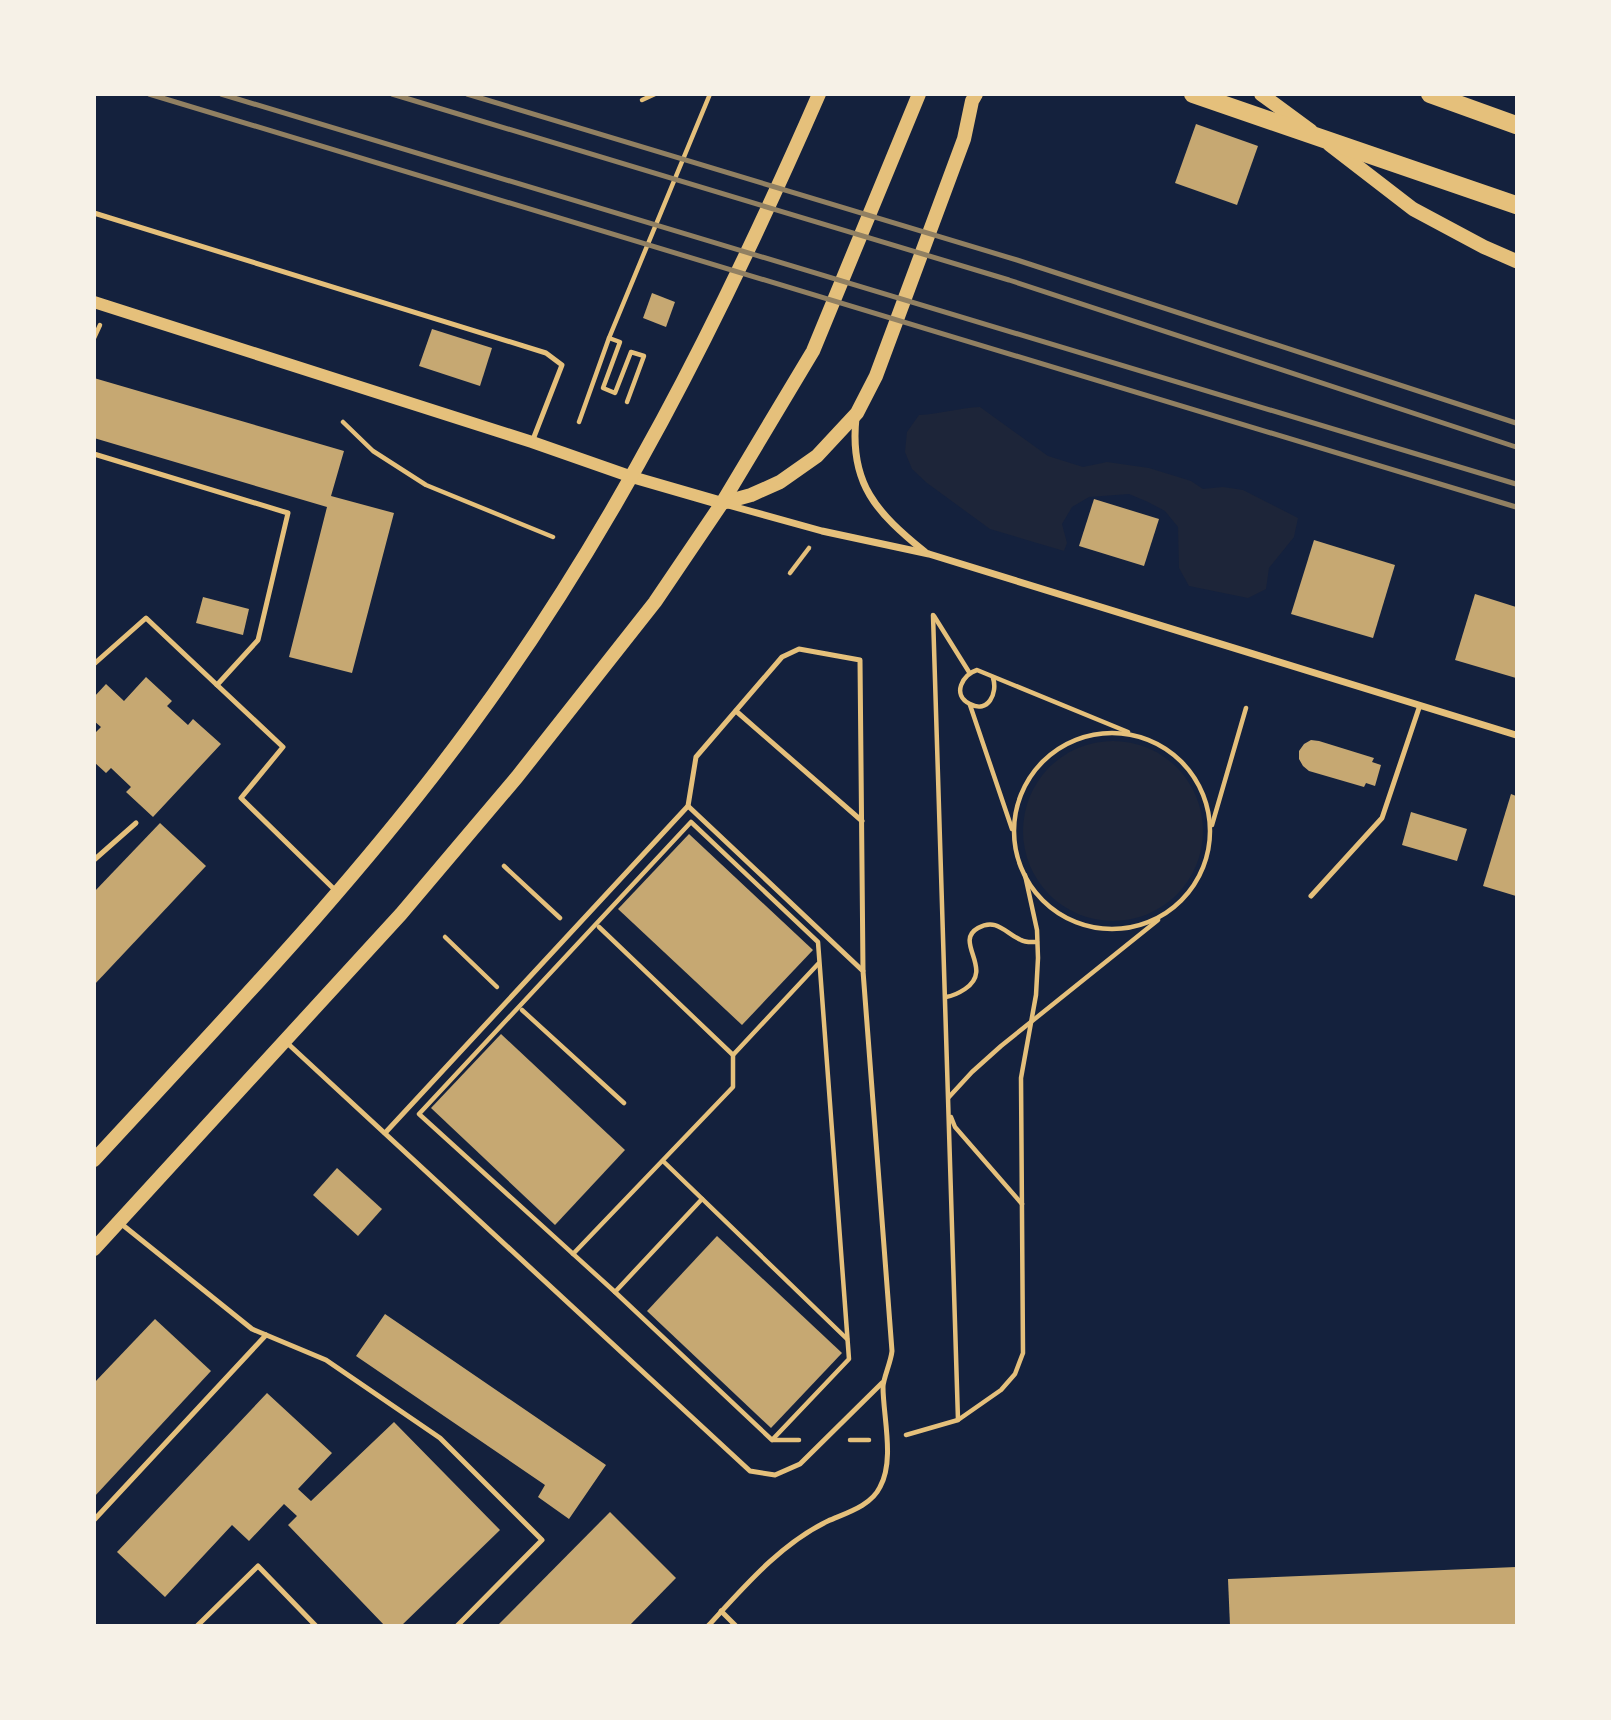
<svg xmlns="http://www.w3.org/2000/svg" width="1611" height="1720" font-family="'Fira Sans Condensed',sans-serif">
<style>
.green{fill:#1d2539}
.building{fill:#c6a872}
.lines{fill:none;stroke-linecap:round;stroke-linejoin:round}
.path{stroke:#e5c07b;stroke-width:4.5}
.service{stroke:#e5c07b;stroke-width:5}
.minor{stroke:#e5c07b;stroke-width:7}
.tertiary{stroke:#e5c07b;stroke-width:12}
.secondary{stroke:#e5c07b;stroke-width:14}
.primary{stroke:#e5c07b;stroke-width:18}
.rail{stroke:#918062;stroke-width:5}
</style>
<rect width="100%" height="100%" fill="#14213d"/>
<g class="green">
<path d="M 980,407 L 1048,456 L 1083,467 L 1107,462 L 1149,468 L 1191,481 L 1203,489 L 1223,487 L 1243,490 L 1298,518 L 1294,537 L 1269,568 L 1266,589 L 1248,598 L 1189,586 L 1179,568 L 1178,527 L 1165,511 L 1148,502 L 1129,494 L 1089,497 L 1072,507 L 1062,524 L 1067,543 L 1064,551 L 990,529 L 927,483 L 912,469 L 905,452 L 907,432 L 919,415 C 940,414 959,408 980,407 Z"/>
<circle cx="1113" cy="831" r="90"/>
</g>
<g class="building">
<polygon points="1196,124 1258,146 1237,205 1175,183"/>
<polygon points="652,293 675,302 666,327 643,318"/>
<polygon points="432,329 492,348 480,386 419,366"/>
<polygon points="94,378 344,451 331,496 394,513 352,673 289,657 327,507 94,438"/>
<polygon points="1094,499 1159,519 1144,566 1079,546"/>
<polygon points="1314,540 1395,565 1373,638 1291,614"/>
<polygon points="1475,594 1516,607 1516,678 1455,660"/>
<polygon points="203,597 249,609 243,635 196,623"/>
<polygon points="146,677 172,701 167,706 188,725 193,719 221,744 153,817 126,792 131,787 111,768 106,773 94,762 94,734 101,727 94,721 94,697 106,684 124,701"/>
<polygon points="1311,740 1319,741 1374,758 1372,762 1381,765 1375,786 1366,783 1364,787 1309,771 1303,766 1299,759 1299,751 1304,744"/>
<polygon points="1511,794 1516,796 1516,896 1483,886"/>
<polygon points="1411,812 1467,829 1457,861 1402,845"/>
<polygon points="160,823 206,866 94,985 94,892"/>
<polygon points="689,834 813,950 742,1025 618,909"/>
<polygon points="501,1034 625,1150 555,1225 431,1108"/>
<polygon points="337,1168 382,1209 358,1236 313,1195"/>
<polygon points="717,1236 842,1353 771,1428 647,1311"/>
<polygon points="385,1314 606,1465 569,1519 538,1497 545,1485 356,1356"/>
<polygon points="155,1319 211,1371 94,1497 94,1383"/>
<polygon points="267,1393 332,1453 298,1489 311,1501 394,1422 500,1530 401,1626 385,1626 288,1525 297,1516 284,1504 249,1541 232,1525 165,1597 117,1552"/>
<polygon points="610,1512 676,1578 629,1626 497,1626"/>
<polygon points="1516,1567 1516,1626 1230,1626 1228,1579"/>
</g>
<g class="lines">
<g class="path">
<polyline points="642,100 655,94"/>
<polyline points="94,338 100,325"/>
<polyline points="609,338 620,342 603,388 615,393 631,352 644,356 627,402"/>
<polyline points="343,422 373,451 426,485 553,537"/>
<polyline points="579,422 609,338 710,94"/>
<polyline points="790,573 809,548"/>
<polyline points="933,615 958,1420"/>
<polyline points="934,616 969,672"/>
<path d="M 993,678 C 998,693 988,714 970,704 C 951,695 963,674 977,670 L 1128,732"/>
<polyline points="970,705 1012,829"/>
<circle cx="1112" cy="831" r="98"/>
<polygon points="691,822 818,942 849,1359 772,1440 615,1292 419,1114"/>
<polyline points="1212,825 1246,708"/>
<polyline points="504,866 560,918"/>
<polyline points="599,927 733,1055"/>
<polyline points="445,937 497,987"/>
<path d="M 946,997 C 953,996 959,993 965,989 C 995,969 953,942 978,928 C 997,917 1006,934 1021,940 C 1026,943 1032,942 1037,942"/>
<polyline points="522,1010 624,1103"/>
<polyline points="949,1097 972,1072 1001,1046 1158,920"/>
<polyline points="951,1117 955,1127 1022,1204"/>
<polyline points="663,1161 847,1339"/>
<polyline points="573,1254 733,1087 733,1055 818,964"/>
<polyline points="615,1292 702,1199"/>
<polyline points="906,1435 958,1420 1001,1390 1015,1374 1023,1353 1021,1078 1036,995 1038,958 1037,930 1025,875"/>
<polyline points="773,1440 799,1440"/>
<polyline points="850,1440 869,1440"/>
</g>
<g class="service">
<polyline points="94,213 546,353 562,365 532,442"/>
<polyline points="94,454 288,513 258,640 217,685 283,747 241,798 336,891"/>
<polyline points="94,664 146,618 217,685"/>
<polyline points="736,711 862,821"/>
<path d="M 688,806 L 863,971 L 892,1351 C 891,1362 883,1379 883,1387 C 883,1416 895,1460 880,1487 C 871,1506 846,1513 828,1521 C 780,1544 743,1588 708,1626"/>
<polyline points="94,860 136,823"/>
<polyline points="1311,896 1382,818 1420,705"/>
<polyline points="285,1041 750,1471 775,1475 800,1464 882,1383"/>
<polyline points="385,1133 688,806 696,757 782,657 799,649 860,660 863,971"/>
<polyline points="119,1222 252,1329 326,1360 440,1438 542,1540 457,1626"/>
<polyline points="94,1520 266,1335"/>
<polyline points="721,1611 736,1626"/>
<polyline points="197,1626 258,1566 316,1626"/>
</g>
<g class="minor">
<path d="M 856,418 C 849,484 877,513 925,552"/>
<polyline points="728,505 822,531 929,554 1516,735"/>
</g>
<polyline class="tertiary" points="94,302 532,442 632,477 722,503"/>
<g class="secondary">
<polyline points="1261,94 1311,131"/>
<polyline points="1330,145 1413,209 1484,247 1516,261"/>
<polyline points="722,503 751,495 780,482 817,456 857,413 876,376 964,139 972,101 976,94"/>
<path d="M 94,1160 C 224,1019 357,881 470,727 C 614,532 722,316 819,94"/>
<polyline points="94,1249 401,914 517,777 655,602 722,503 813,351 919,94"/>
</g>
<g class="primary">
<polyline points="1193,94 1516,205"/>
<polyline points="1430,94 1516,125"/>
</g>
<g class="rail">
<polyline points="149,94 1516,507"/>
<polyline points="221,94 1516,484"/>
<polyline points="392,94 1009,280 1516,447"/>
<polyline points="467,94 1017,260 1516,423"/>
</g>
</g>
<rect width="1611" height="1720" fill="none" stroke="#f6f1e7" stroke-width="192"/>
</svg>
